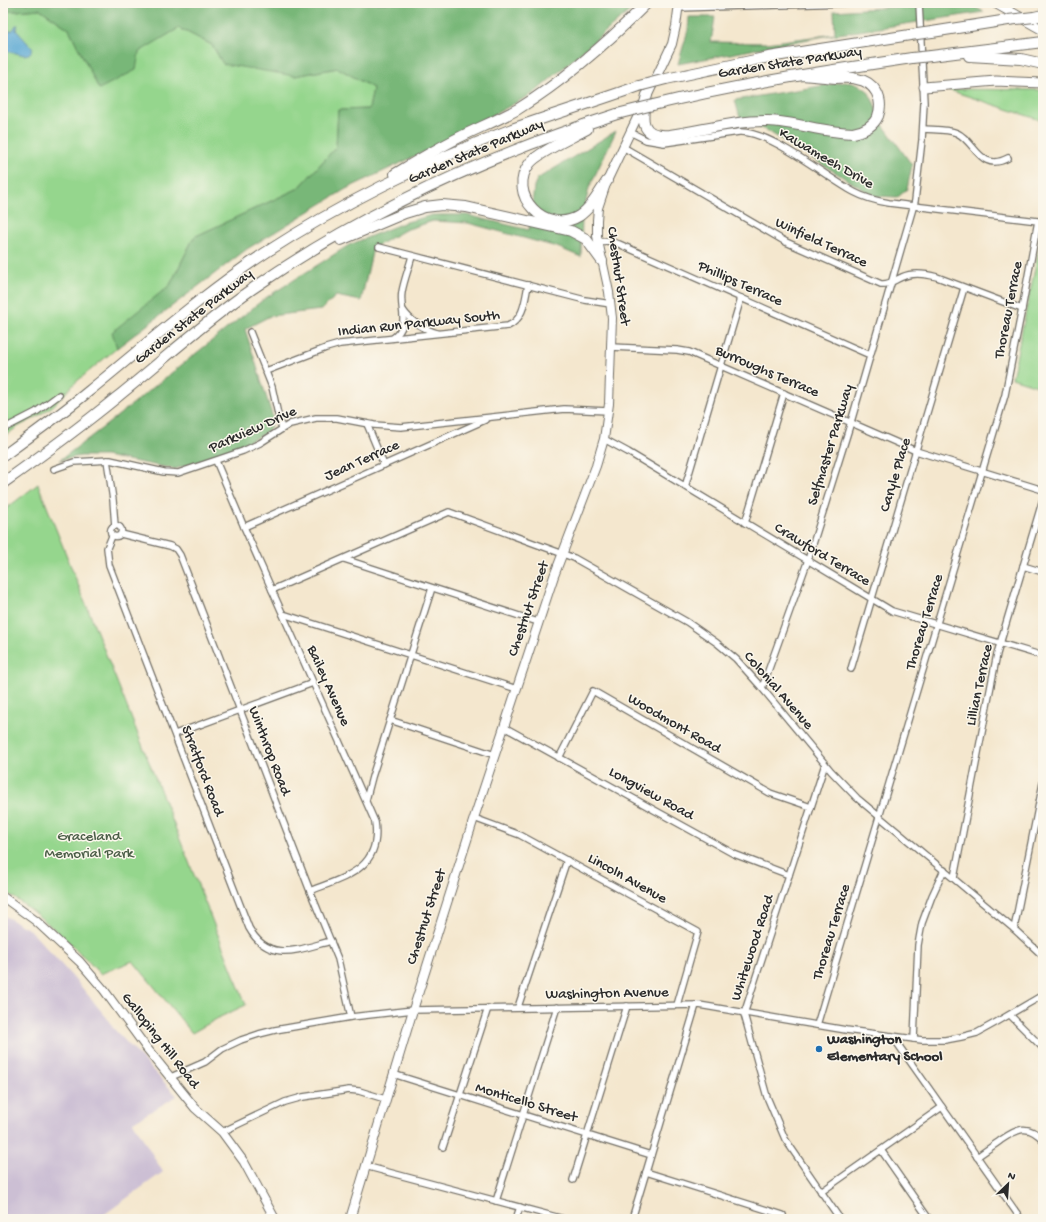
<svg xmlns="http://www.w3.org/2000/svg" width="1046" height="1222" font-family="'Gochi Hand',sans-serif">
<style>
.industrial{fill:#ccbfd4}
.green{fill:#95d68d;stroke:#60805c}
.forest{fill:#78b778;stroke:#527152}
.water{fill:#59a7d3;stroke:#42697f}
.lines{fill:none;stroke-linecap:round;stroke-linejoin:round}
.minor-casing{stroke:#716d64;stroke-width:8}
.secondary-casing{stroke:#716d64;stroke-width:10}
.trunk-casing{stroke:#716d64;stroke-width:11}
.motorway-casing{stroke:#716d64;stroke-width:12}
.minor{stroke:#fff;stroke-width:5.5}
.secondary{stroke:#fff;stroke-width:8}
.trunk{stroke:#fff;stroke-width:9}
.motorway{stroke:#fff;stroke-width:10}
.motorway-bridge-casing{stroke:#716d64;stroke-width:12;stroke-linecap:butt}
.motorway-bridge{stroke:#fff;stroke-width:10}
.poi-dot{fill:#1f6fb2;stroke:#fbf7ec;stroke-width:1.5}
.labels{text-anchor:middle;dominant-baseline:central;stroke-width:3;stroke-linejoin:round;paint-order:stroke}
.street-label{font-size:15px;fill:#2b2b2b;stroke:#fbf7ec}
.park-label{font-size:15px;fill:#4b5e48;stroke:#fbf7ec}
.poi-label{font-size:15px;font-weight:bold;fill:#2b2b2b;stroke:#fbf7ec;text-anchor:start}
</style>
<rect width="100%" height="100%" fill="#fbf7ec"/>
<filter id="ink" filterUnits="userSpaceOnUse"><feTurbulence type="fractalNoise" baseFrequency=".025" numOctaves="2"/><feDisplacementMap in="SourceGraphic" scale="8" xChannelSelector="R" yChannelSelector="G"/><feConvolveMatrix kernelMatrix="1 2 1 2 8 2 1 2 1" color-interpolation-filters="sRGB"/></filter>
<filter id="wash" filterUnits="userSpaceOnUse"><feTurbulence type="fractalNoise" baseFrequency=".012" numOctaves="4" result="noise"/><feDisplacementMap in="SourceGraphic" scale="16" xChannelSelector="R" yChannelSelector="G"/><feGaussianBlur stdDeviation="0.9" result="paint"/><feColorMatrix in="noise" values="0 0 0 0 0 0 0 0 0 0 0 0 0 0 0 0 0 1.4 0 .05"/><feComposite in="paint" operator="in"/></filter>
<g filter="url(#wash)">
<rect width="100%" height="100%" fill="#f4e7ce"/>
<polygon class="industrial" points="3,915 30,930 78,983 107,1018 113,1028 177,1096 133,1122 163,1172 98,1219 3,1219"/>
<g class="green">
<polygon points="40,9 69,29 99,89 138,52 179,28 212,45 295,76 338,68 373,88 369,109 338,110 336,147 299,188 194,237 170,285 113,332 117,348 76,382 53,406 35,418 19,426 3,437 3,12"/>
<polygon points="946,89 1043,90 1043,121"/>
<polygon points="1043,230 1043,388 1012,378"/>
<path d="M 38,484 L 246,1005 L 220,1017 L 192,1033 L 133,961 L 100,974 C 71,942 39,914 3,890 L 3,511 Z"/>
</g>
<g class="forest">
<polygon points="3,3 639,3 534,93 422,153 346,189 247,249 117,348 112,332 170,285 194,237 299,188 336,147 338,110 369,109 373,88 338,68 295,76 223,64 212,45 179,28 139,52 136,70 99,89 69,29 40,9 3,12"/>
<polygon points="896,3 967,3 984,12 819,37 678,64 688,30 689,17 715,17 711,42 767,43 835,34 834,11 895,7"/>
<polygon points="845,82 858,84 868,91 874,103 881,122 912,165 907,189 898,197 874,196 766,130 741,122 735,100"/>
<polygon points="616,131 589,188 582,218 581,257 557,247 468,223 433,221 405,230 373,248 361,301 336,296 321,310 270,316 245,329 273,418 270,428 264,434 218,455 175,469 106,456 81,456 60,460 105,426 264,299 349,245 403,223 432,215 467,215 529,230 534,187 537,179"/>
</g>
<polygon class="water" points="16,25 18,25 16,30 33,49 29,54 24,55 8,51 3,56 3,33 13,30"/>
</g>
<g filter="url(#ink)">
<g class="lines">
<g class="minor-casing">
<g id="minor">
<polyline points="678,8 847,3"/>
<path d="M 923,129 C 934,130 947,129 957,133 C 975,141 980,173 1008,158"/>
<path d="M 630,132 L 646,140 L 664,143 L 739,132 C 769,130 826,177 854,192 C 865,198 877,201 889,203 L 1038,221 L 1022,309 L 1005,395 L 817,1025"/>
<path d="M 623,147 L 786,242 L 881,284 C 890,285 894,280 902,277 C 913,272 926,274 937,277 L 1022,309"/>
<polyline points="598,242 608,241 619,244 870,355"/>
<polyline points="379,247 585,300 611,304"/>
<path d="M 403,310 C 411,322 424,329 437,333"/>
<polyline points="250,332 272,387 279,419 282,428"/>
<path d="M 393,338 C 411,325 399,309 402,292 C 404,280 409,268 412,256"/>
<polyline points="611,347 677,350 689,352 916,451 1043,490"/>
<path d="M 266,371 L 326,348 L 340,344 L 508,326 C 524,319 525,300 528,285"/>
<polyline points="367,424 384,465"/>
<polyline points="3,429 36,412 59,395"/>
<polyline points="604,439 628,452 892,611 1043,656"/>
<polyline points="107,460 113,500 115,526"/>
<path d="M 216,461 L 244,527 L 375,822 C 382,869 345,877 310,891"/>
<polyline points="54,469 74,462 110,460 164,472 178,473 243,451 260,443 290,424 316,418 337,418 374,425 401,427 564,409 608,411"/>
<polyline points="685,487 741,298"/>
<polyline points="745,523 784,393"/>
<circle cx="116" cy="531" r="5.5"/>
<polyline points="244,527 485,420"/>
<polyline points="121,534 170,546 176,549 180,555 310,891 338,959 351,1017"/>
<path d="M 112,536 L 107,548 L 109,565 L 249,928 C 269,964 299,949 331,941"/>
<polyline points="344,559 538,622"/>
<polyline points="1023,566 1043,572"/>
<polyline points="272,590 449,512 574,558 687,622 717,643 736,659 762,688 831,771 857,798 1014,929 1043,956"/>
<polyline points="283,614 517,689"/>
<polyline points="851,669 964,288"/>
<polyline points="762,688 808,560 851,422 915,201 922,140 924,103 919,3"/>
<polyline points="390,720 495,755"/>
<polyline points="504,727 734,854 789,875"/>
<polyline points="175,734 313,683"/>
<polyline points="559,758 593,691 770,793 811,807"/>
<polyline points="825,764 744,1014 767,1097 785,1139 840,1219"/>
<polyline points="366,800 372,777 432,588"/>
<polyline points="474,818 520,835 698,932 677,1005"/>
<polyline points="954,878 997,654 1043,499"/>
<polyline points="1014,929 1043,783"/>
<polyline points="518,1007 567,860"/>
<polyline points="1010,1015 1043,1048"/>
<polyline points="892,1036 1021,1219"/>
<polyline points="914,1039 918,945 922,923 932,896 944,870"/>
<polyline points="393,1074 651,1155"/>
<polyline points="171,1077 205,1062 222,1049 241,1040 259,1034 275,1030 351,1017 413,1010 699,1005 846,1030 922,1040 945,1040 961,1037 977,1033 995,1023 1043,995"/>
<polyline points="222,1132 285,1102 303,1097 349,1090 359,1091 385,1099"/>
<polyline points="443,1147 488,1008"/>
<polyline points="881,1150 929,1219"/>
<path d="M 977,1157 C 985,1151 993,1146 1001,1140 C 1017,1129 1028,1123 1043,1140"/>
<polyline points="365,1166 564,1219"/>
<polyline points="646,1172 783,1215"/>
<polyline points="573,1180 627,1006"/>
<polyline points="821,1192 942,1107"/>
<polyline points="496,1201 557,1007"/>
<polyline points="516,1219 520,1207"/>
<polyline points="632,1219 696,1005"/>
</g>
</g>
<g class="secondary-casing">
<g id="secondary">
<polyline points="3,897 36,921 80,962 104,990 145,1046 195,1108 222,1132 244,1162 275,1219"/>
<polyline points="350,1219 413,1010 474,818 554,576 596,466 604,439 609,404 612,318 609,292 597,236 597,220 598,208 607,181 672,44 676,26 679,3"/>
</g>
</g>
<g class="trunk-casing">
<g id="trunk">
<polyline points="995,3 1043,30"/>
<polyline points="924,87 996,81 1043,83"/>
</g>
</g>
<g class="motorway-casing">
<g id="motorway">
<polyline points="1034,17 1043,15"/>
<polyline points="932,32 1008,20"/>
<polyline points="931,56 1043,42"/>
<polyline points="969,56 1021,59 1043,64"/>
<polyline points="666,79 769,57 910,35"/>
<path d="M 647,95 C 641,118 639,138 670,135 C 701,131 737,120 768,121 C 796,122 825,133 853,133 C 864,131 873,127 878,116 C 884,99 875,82 857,79 C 850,77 843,78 836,78 C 824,77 813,76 802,75"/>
<path d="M 653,105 C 739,84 825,71 912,58"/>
<path d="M 587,129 C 573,137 539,152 530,163 C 505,194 546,236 579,216 C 591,208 599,193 607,181"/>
<path d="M 395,174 C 415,162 436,149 458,138 C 478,128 498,120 518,109 C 565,80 608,42 647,3"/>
<polyline points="341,240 405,213 425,207 442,205 466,207 571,231 586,239 602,261"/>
<path d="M 3,456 C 32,435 61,414 89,391 C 147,344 203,294 265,253 C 342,203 426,162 512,129 C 554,114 597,101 639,86"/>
<path d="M 3,483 C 41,456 79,428 116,398 C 161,362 204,322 252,289 C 363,212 488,155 617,114"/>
</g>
</g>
<use href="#minor" class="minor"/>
<use href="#secondary" class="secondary"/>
<use href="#trunk" class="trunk"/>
<use href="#motorway" class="motorway"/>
<g class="motorway-bridge-casing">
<g id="motorway-bridge">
<polyline points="1008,20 1034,17"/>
<polyline points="910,35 932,32"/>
<polyline points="912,58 931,56"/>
<polyline points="639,86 666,79"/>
<polyline points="617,114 653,105"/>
</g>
</g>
<use href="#motorway-bridge" class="motorway-bridge"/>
</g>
</g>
<circle class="poi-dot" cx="819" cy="1049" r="4"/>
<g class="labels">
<g class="street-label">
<text transform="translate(790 63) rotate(-9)">Garden State Parkway</text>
<text transform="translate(476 152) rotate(-23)">Garden State Parkway</text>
<text transform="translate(826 159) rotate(30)">Kawameeh Drive</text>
<text transform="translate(821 243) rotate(25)">Winfield Terrace</text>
<text transform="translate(618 276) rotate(82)">Chestnut Street</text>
<text transform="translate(740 284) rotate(24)">Phillips Terrace</text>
<text transform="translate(1009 310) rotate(-79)">Thoreau Terrace</text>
<text transform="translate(194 317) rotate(-38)">Garden State Parkway</text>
<text transform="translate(419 324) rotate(-6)">Indian Run Parkway South</text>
<text transform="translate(767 372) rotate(23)">Burroughs Terrace</text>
<text transform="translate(253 430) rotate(-24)">Parkview Drive</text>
<text transform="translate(831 445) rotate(-73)">Selfmaster Parkway</text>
<text transform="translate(362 461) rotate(-24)">Jean Terrace</text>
<text transform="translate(896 475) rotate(-73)">Caryle Place</text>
<text transform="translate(822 555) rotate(31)">Crawford Terrace</text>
<text transform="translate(529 609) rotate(-71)">Chestnut Street</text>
<text transform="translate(925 622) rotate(-73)">Thoreau Terrace</text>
<text transform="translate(980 685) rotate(-78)">Lillian Terrace</text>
<text transform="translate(328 686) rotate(66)">Bailey Avenue</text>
<text transform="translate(778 691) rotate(49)">Colonial Avenue</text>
<text transform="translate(674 724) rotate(30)">Woodmont Road</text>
<text transform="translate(269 751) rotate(69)">Winthrop Road</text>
<text transform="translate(202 771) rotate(69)">Stratford Road</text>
<text transform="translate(651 794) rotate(29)">Longview Road</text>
<text transform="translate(627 879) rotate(29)">Lincoln Avenue</text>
<text transform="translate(427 917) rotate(-72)">Chestnut Street</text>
<text transform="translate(832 932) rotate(-73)">Thoreau Terrace</text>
<text transform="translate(753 948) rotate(-72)">Whitewood Road</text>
<text transform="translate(607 994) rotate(-1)">Washington Avenue</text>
<text transform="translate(160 1041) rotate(52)">Galloping Hill Road</text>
<text transform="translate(526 1103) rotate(17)">Monticello Street</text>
</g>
<g class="park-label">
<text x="89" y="837">Graceland<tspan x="89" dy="17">Memorial Park</tspan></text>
</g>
<g class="poi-label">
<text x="827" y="1040">Washington<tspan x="827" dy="17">Elementary School</tspan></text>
</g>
</g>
<rect width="1046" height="1222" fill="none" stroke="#fbf7ec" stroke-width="16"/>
<g transform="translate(1008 1184) rotate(25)" stroke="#fbf7ec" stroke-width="3" paint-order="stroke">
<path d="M0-3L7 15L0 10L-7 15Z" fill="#2b2b2b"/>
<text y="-6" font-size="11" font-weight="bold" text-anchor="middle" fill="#2b2b2b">N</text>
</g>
</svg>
